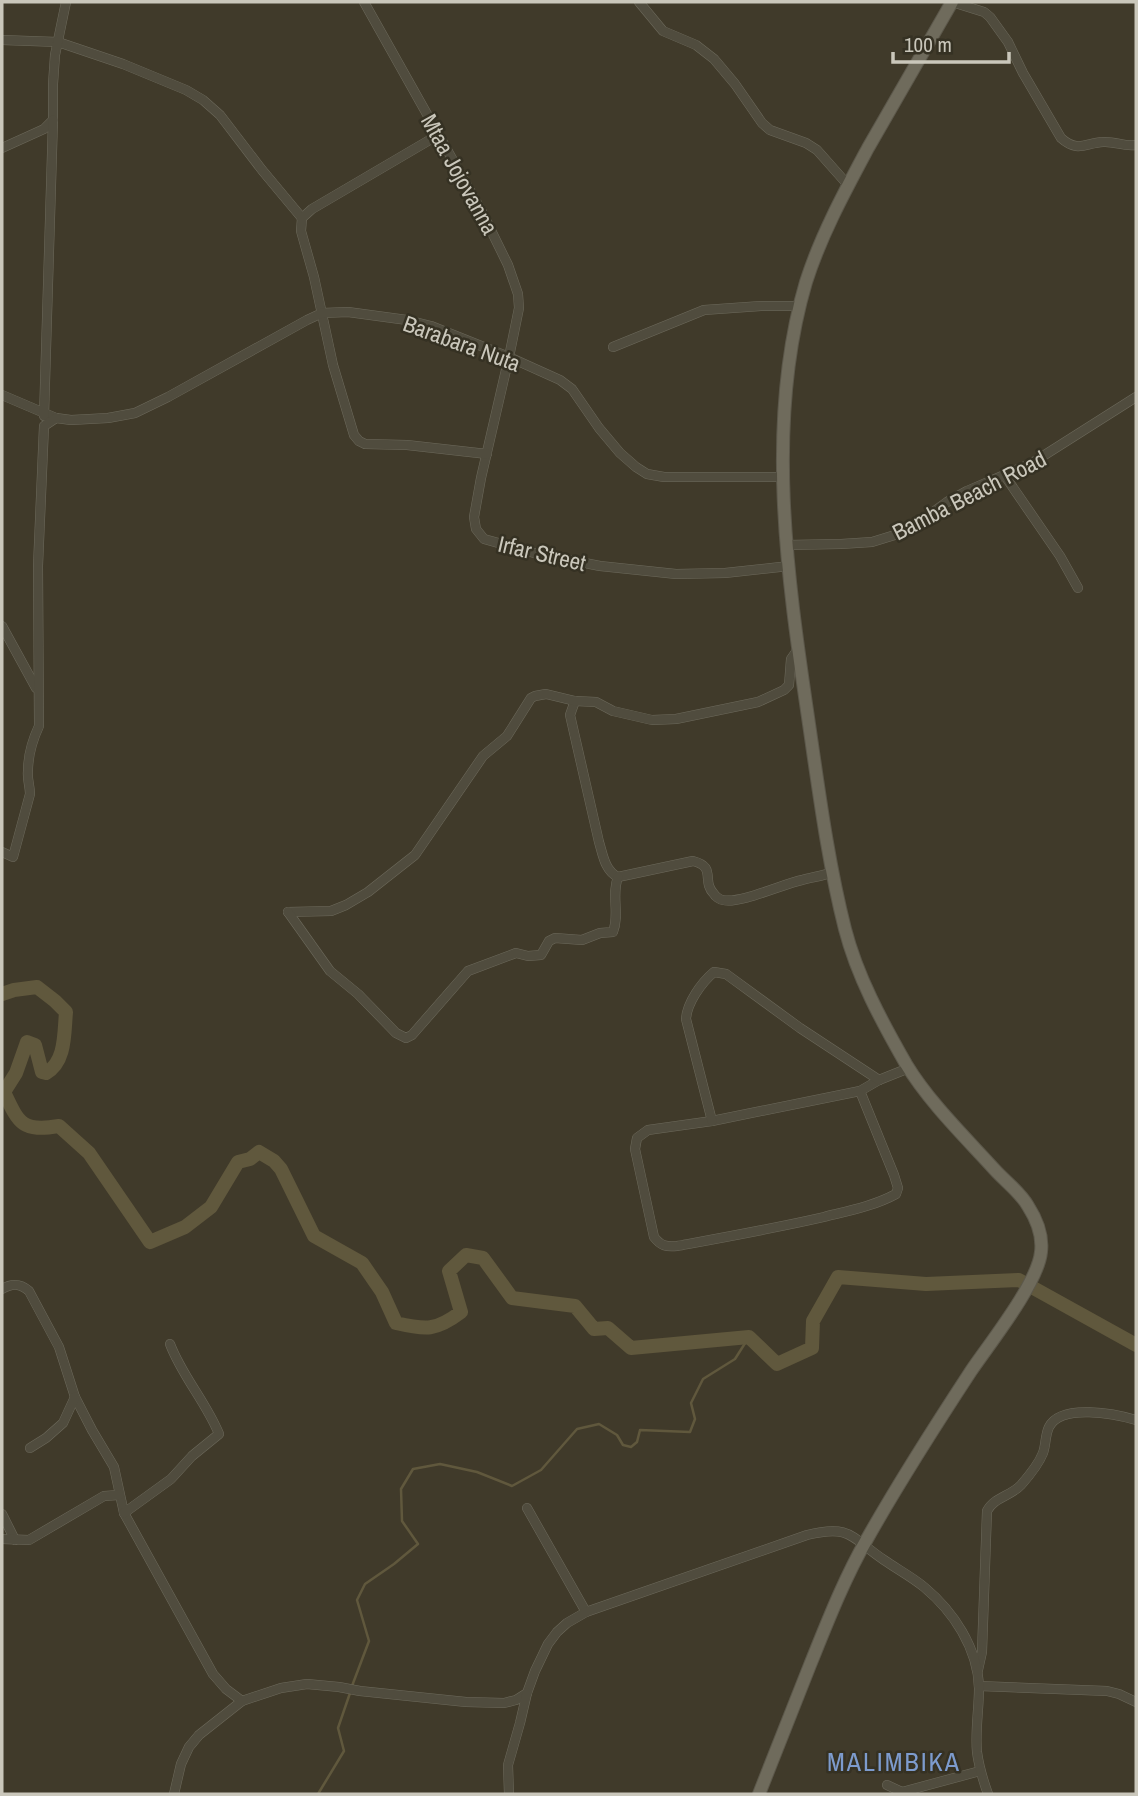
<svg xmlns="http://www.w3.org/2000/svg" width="1138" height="1796" font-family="'Archivo Narrow',sans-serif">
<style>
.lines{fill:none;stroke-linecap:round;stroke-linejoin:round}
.stream{stroke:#60583d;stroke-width:2.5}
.river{stroke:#60583d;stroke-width:14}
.minor-casing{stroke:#6d6a5c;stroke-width:10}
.major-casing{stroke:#5c584b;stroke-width:14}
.minor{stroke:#504c3e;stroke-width:9}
.major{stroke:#6f6b5c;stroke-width:12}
.labels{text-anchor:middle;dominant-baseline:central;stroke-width:5;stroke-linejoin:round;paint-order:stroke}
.street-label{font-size:23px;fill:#cac7bb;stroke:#353123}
.quarter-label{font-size:26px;letter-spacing:2px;fill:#7d9bcd;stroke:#353123}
</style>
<rect width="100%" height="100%" fill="#403a2a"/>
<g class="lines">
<g class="stream">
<polyline points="352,1686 369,1641 357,1600 365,1584 394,1564 418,1544 402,1521 401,1489 413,1469 440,1464 477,1472 512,1486 541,1470 577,1429 599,1424 617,1435 623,1445 631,1447 637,1442 640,1430 690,1432 695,1419 691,1403 703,1379 735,1359 749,1337"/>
<polyline points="318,1794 344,1751 338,1728 350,1693"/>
</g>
<path class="river" d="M 2,994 L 14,990 L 37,987 L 55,1001 L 66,1012 C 64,1033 66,1062 46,1073 L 42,1072 L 35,1045 L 27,1042 L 16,1073 L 4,1092 C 19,1124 22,1132 59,1126 L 89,1153 L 150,1242 L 185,1227 L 211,1207 L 238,1162 L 250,1159 L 259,1152 L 274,1161 L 281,1169 L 314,1236 L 362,1263 L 382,1292 L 396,1323 C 426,1330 436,1331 461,1312 L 449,1271 L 466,1255 L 483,1258 L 512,1298 L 575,1306 L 594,1329 L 608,1328 L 631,1348 L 749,1337 L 777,1364 L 812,1348 L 813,1321 L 838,1277 L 926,1284 L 1019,1280 L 1136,1345"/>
<g class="minor-casing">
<g id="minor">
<polyline points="364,2 482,212 508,265 518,294 519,308 509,357 481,478 474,517 476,529 484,539 534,553 600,566 676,574 725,573 789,566"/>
<polyline points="639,2 663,31 696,45 714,59 735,84 762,123 770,130 806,143 817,150 848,185"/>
<path d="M 952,2 L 984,12 L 990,17 L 1008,42 L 1023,73 L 1061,138 C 1078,153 1085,143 1103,142 C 1115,141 1124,147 1136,145"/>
<polyline points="2,40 58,42 123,64 186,90 203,100 220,115 262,170 302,218"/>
<polyline points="437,132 433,138 312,209 302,218 301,231 314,277 333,365 354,435 359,441 365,444 407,445 487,454"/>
<polyline points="2,148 44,129 53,120 53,84 55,55 66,2"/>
<polyline points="613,347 704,310 761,306 800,306"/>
<polyline points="2,395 56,418 71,420 108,418 135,413 168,397 307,320 322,313 348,312 407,320 431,326 509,357 560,380 572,389 599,428 620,453 636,467 647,474 664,477 782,477"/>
<polyline points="44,416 53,120"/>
<polyline points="1005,476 1060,556 1078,588"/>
<polyline points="786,545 841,544 872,542 898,534 914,526 947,502 967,491 1032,463 1136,397"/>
<polyline points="2,626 36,688"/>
<path d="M 575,701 L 570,715 L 599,842 C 603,855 605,871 618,877 L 693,861 C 717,867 701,881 714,894 C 715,896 720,900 723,900 C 740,904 783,884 802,880 C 812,877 823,876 833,872"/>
<path d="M 2,852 L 13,857 L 30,794 C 30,786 27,779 28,771 C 28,754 32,741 39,726 L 38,566 L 44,426 L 56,418"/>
<polyline points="288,912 331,911 346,905 368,892 415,855 483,756 507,736 531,698 535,696 546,694 575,701 596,702 613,711 652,720 676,719 758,702 784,690 789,685 791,659 798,649"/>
<path d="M 288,912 L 330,971 L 358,994 L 396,1033 L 406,1038 L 412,1035 L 468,971 L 516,953 L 528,956 L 541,955 L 549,941 L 555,938 L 582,940 L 600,933 L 613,932 C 620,914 611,895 618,877"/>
<path d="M 860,1091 L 894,1175 L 898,1188 L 896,1194 C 874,1206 848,1211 824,1217 C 776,1228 726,1237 677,1246 C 666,1247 661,1246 654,1237 L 635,1149 L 637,1138 L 648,1130 L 712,1121 L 860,1091 L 879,1080 L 909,1068"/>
<path d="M 712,1121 L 686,1019 C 687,1003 701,983 714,972 L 726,974 L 800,1028 L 879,1080"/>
<path d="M 2,1289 C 12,1283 20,1283 29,1291 L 59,1347 L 75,1397 L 92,1430 L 114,1467 L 124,1513 L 213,1674 L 226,1689 L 242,1701"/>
<polyline points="30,1448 46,1438 63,1423 75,1397"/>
<polyline points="527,1508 586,1612"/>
<path d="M 124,1513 L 171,1479 L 192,1456 L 219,1434 C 206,1402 182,1376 170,1344"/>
<polyline points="2,1514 15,1540"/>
<polyline points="2,1539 29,1540 104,1496 119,1495"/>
<path d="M 978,1670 L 982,1652 L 987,1511 C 994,1497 1011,1496 1021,1485 C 1028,1477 1039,1463 1043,1453 C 1046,1445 1045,1435 1049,1427 C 1061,1403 1116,1414 1136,1420"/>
<polyline points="979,1686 1107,1691 1119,1694 1136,1702"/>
<polyline points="887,1785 902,1792 980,1771"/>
<path d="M 174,1794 L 181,1764 L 189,1747 L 199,1735 L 242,1701 L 281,1688 L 307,1684 L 339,1687 L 360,1691 L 466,1702 L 504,1703 L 516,1700 L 527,1693 L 535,1671 L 548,1644 L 557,1632 L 567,1623 L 586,1612 L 807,1535 C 852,1524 851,1538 884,1560 C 897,1569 912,1577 924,1587 C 953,1611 978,1648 979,1688 C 979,1709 975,1731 977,1752 C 979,1767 983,1780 988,1794"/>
<polyline points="509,1794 508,1765 520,1723 527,1693"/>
</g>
</g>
<g class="major-casing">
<path id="major" d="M 759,1794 C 776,1751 793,1708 810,1665 C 827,1623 844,1579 867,1539 C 899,1482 935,1426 971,1371 C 990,1343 1038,1283 1041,1252 C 1043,1236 1037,1220 1028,1206 C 1020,1192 1006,1182 995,1170 C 965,1137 929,1102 906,1064 C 882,1022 857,976 845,929 C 828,862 819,792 809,724 C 788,581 764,424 806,282 C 821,235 845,191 868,148 C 896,99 924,50 952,2"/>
</g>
<use href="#minor" class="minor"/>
<use href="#major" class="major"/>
</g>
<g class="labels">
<g class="street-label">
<text transform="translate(460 174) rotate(61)">Mtaa Jojovanna</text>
<text transform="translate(462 343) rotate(20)">Barabara Nuta</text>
<text transform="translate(969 495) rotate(-27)">Bamba Beach Road</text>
<text transform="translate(542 553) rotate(13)">Irfar Street</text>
</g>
<g class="quarter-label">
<text x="894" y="1761">MALIMBIKA</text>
</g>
</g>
<rect width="1138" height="1796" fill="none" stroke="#cac7bb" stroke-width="7"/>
<path d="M893 52v10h116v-10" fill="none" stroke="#cac7bb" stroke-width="3.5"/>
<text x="904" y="52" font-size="21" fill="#cac7bb" stroke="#353123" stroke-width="5" paint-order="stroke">100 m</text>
</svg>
